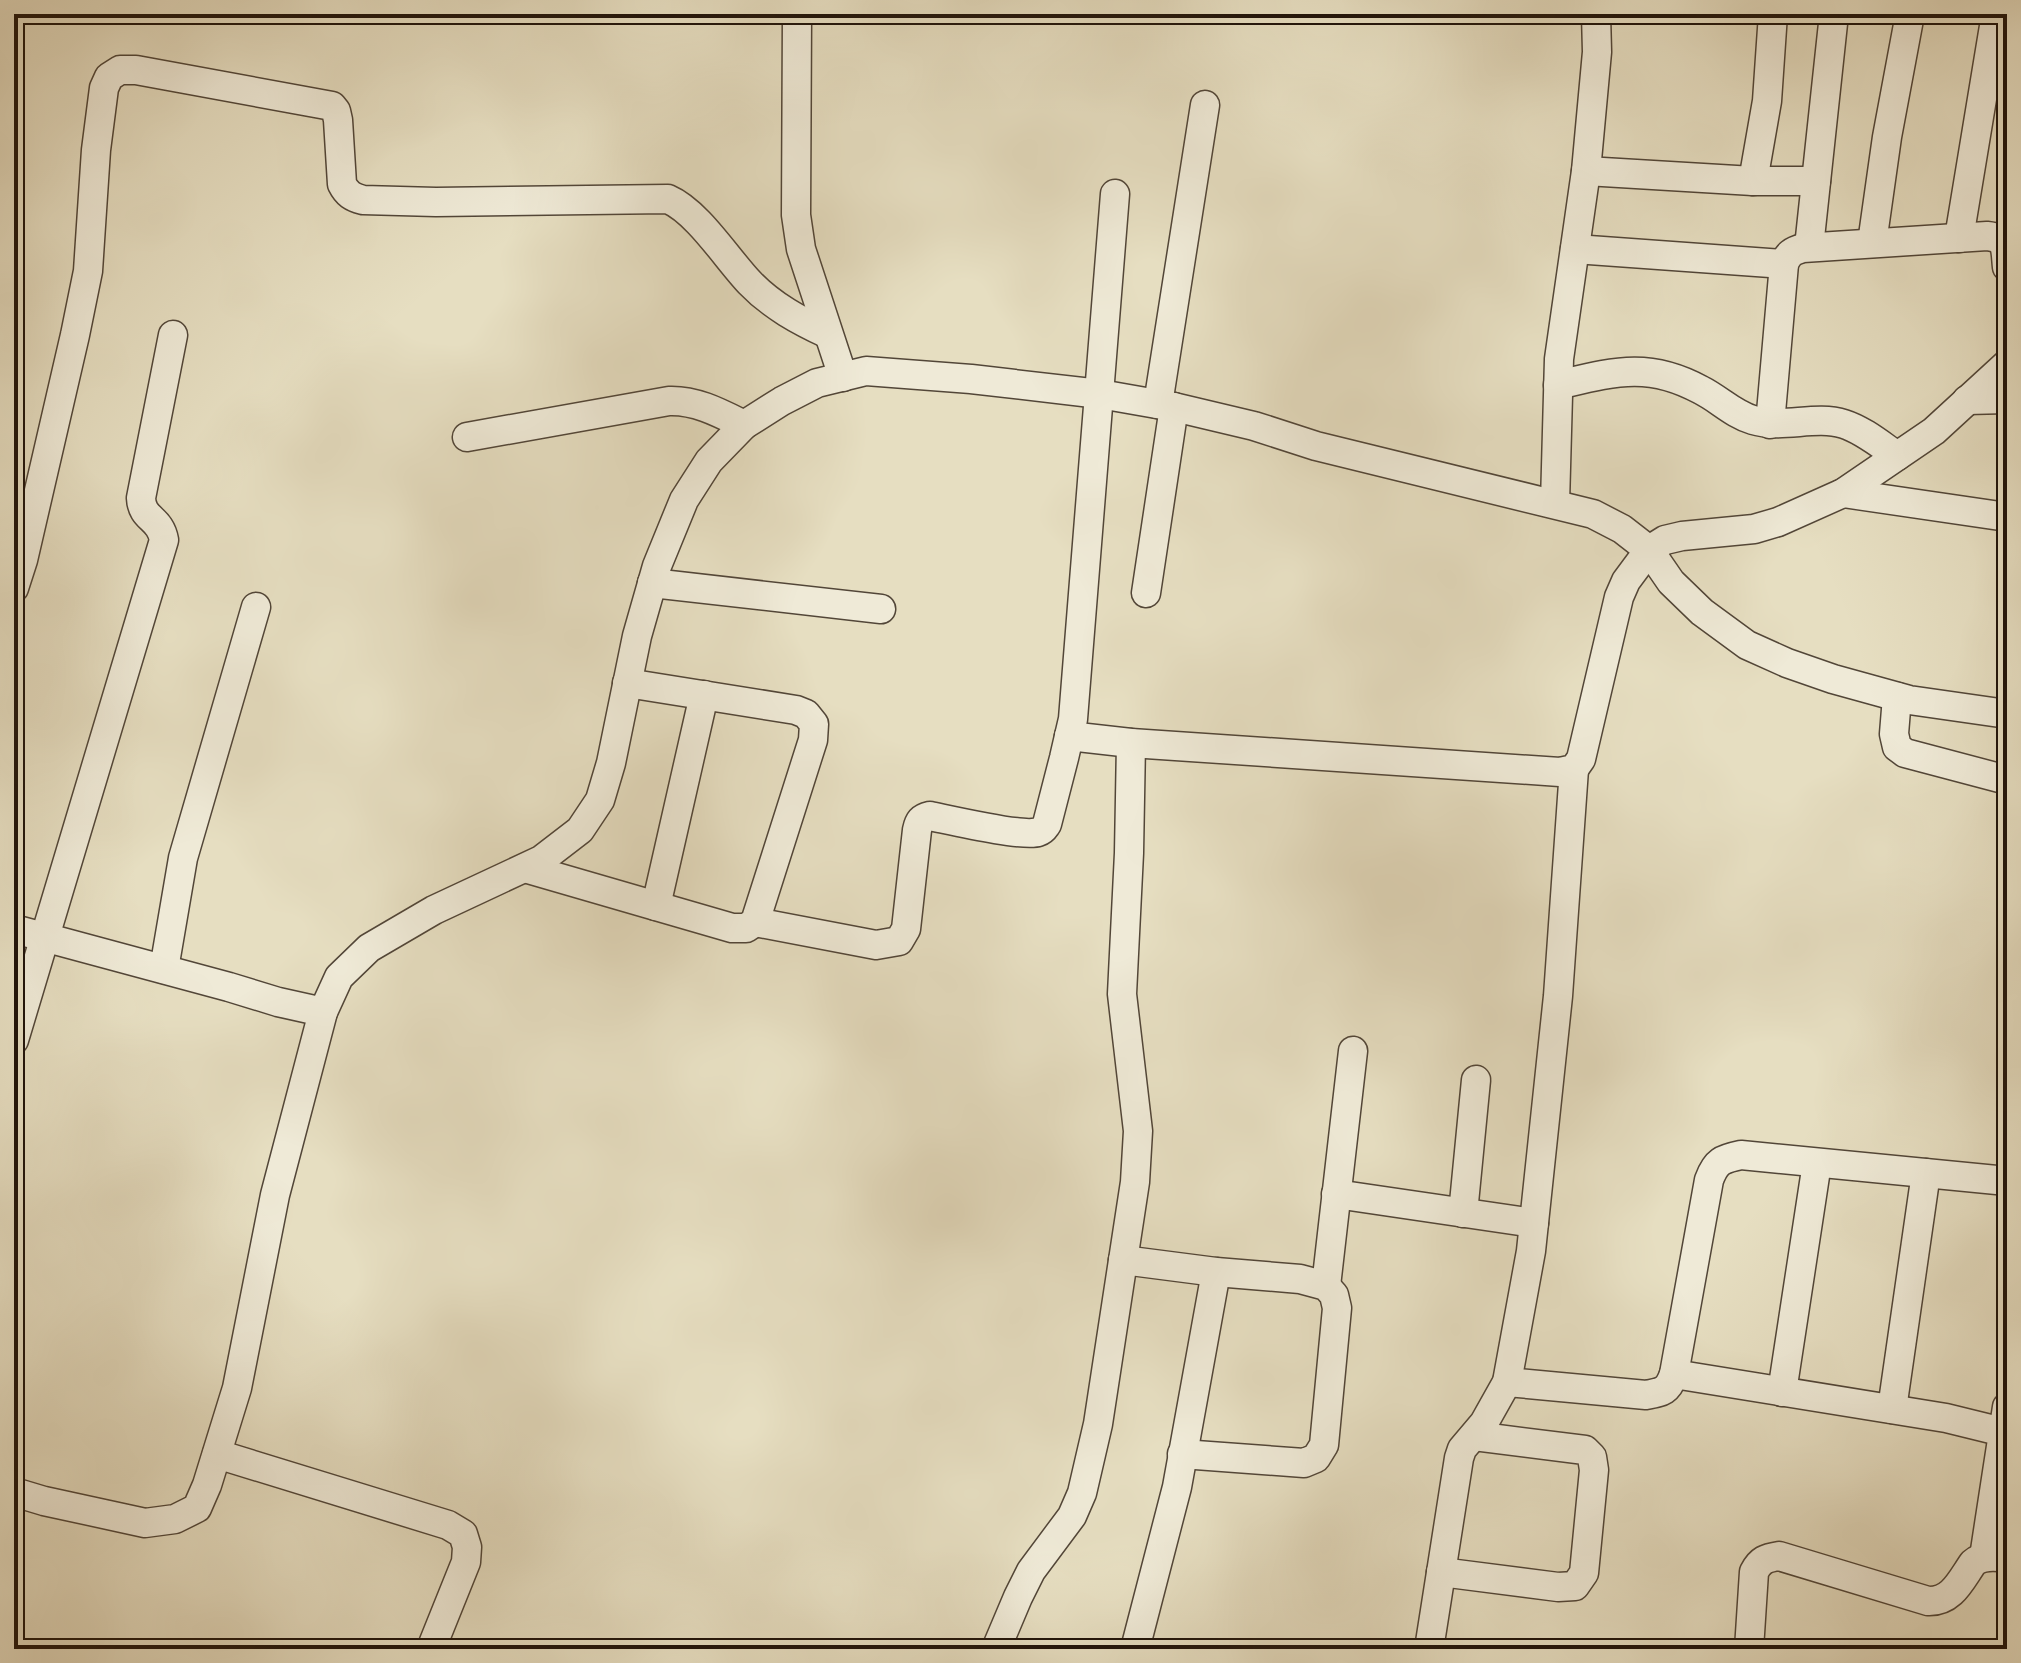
<svg xmlns="http://www.w3.org/2000/svg" width="2021" height="1663" font-family="Alegreya,serif">
<style>
.lines{fill:none;stroke-linecap:round;stroke-linejoin:round}
.minor-casing{stroke:#524638;stroke-width:31}
.minor{stroke:#efead7;stroke-width:28}
</style>
<rect width="100%" height="100%" fill="#e6dec1"/>
<filter id="stains"><feTurbulence type="fractalNoise" baseFrequency=".0025" numOctaves="4"/><feColorMatrix values="0 0 0 0 .2 0 0 0 0 .09 0 0 0 0 .02 0 0 0 .5 -.17"/></filter>
<radialGradient id="worn" r=".72"><stop offset=".6" stop-color="#630" stop-opacity="0"/><stop offset="1" stop-color="#630" stop-opacity=".3"/></radialGradient>
<g class="lines">
<g class="minor-casing">
<g id="minor">
<polyline points="797,14 796,215 801,249 843,377"/>
<polyline points="1586,171 1753,181 1816,181"/>
<polyline points="1753,181 1767,101 1773,14"/>
<polyline points="1959,238 1996,14"/>
<polyline points="1872,243 1887,137 1910,14"/>
<polyline points="1809,247 1834,14"/>
<polyline points="1575,249 1784,264"/>
<path d="M 1558,385 C 1613,372 1648,361 1701,390 C 1719,399 1733,414 1753,420 C 1783,429 1815,415 1844,424 C 1863,430 1881,445 1897,456"/>
<polyline points="1967,400 2007,399"/>
<polyline points="1158,404 1205,105"/>
<path d="M 1770,424 L 1784,264 C 1788,254 1792,251 1803,248 L 1987,236 C 2008,238 2005,250 2007,267"/>
<path d="M 467,437 L 669,401 C 696,400 720,413 744,425"/>
<polyline points="1843,493 2007,517"/>
<polyline points="1555,503 1559,359 1586,171 1597,52 1596,14"/>
<polyline points="652,583 881,609"/>
<path d="M 14,588 L 23,560 L 75,335 L 88,271 L 96,150 L 104,88 L 109,77 L 120,70 L 136,70 L 332,106 L 336,111 L 338,120 L 342,184 C 347,194 352,197 363,200 L 436,202 L 668,199 C 698,212 727,259 750,283 C 772,306 800,321 828,334"/>
<polyline points="1146,593 1174,407"/>
<polyline points="1897,697 1894,734 1897,747 1905,753 2007,780"/>
<polyline points="1069,736 1131,743 1560,772 1574,769 1581,759 1619,597 1626,581 1649,550 1665,540 1682,536 1754,529 1778,522 1843,493 1934,431 2007,364"/>
<polyline points="525,868 732,928 746,928 755,922 813,740 814,724 806,714 796,710 627,683"/>
<polyline points="656,906 704,695"/>
<path d="M 755,922 L 876,945 L 899,941 L 906,929 L 917,830 C 919,821 921,818 930,816 C 950,820 1023,837 1038,832 C 1044,830 1044,828 1047,824 L 1064,758 L 1073,719 L 1115,194"/>
<polyline points="14,929 229,987 278,1002 323,1012"/>
<polyline points="164,969 183,858 256,607"/>
<path d="M 14,1040 L 164,540 C 160,517 142,520 141,498 L 173,335"/>
<polyline points="1336,1194 1534,1223"/>
<polyline points="1463,1213 1476,1080"/>
<polyline points="1123,1260 1216,1272 1300,1279 1326,1286 1334,1295 1337,1308 1324,1445 1316,1458 1304,1463 1182,1454"/>
<polyline points="1326,1286 1353,1051"/>
<polyline points="1674,1374 1946,1418 2007,1433"/>
<path d="M 1507,1382 L 1646,1395 C 1663,1392 1668,1391 1674,1374 L 1709,1180 C 1716,1161 1722,1159 1741,1155 L 2007,1181"/>
<polyline points="1782,1392 1817,1163"/>
<polyline points="1892,1409 1926,1173"/>
<polyline points="217,1454 448,1525 463,1534 467,1547 466,1562 431,1649"/>
<polyline points="14,1492 44,1501 145,1523 175,1519 197,1508 207,1485 237,1388 275,1195 323,1012 339,977 369,948 434,910 541,860 580,830 600,800 611,763 637,636 657,566 684,500 709,461 744,425 782,401 817,383 866,371 971,379 1100,394 1174,407 1254,426 1316,446 1593,514 1622,529 1649,550 1671,582 1702,612 1747,645 1787,663 1833,679 1909,700 2007,714"/>
<polyline points="1984,1557 2007,1407"/>
<polyline points="1441,1572 1558,1587 1575,1586 1584,1573 1594,1470 1592,1457 1585,1450 1474,1436"/>
<polyline points="996,1649 1018,1597 1031,1571 1072,1516 1082,1493 1098,1424 1135,1182 1138,1131 1122,994 1129,853 1131,743"/>
<polyline points="1135,1649 1177,1487 1216,1272"/>
<polyline points="1429,1649 1459,1458 1462,1449 1484,1423 1507,1382 1531,1251 1558,996 1574,769"/>
<path d="M 1749,1649 L 1754,1572 C 1760,1560 1766,1558 1779,1556 L 1928,1601 C 1952,1602 1961,1580 1973,1563 C 1982,1555 1995,1556 2007,1558"/>
</g>
</g>
<use href="#minor" class="minor"/>
</g>
<rect width="2021" height="1663" fill="none" stroke="#e6dec1" stroke-width="48"/>
<rect x="16" y="16" width="1989" height="1631" fill="none" stroke="#20140b" stroke-width="4"/>
<rect x="24" y="24" width="1973" height="1615" fill="none" stroke="#20140b" stroke-width="2"/>
<rect width="100%" height="100%" filter="url(#stains)"/>
<rect width="100%" height="100%" fill="url(#worn)"/>
</svg>
